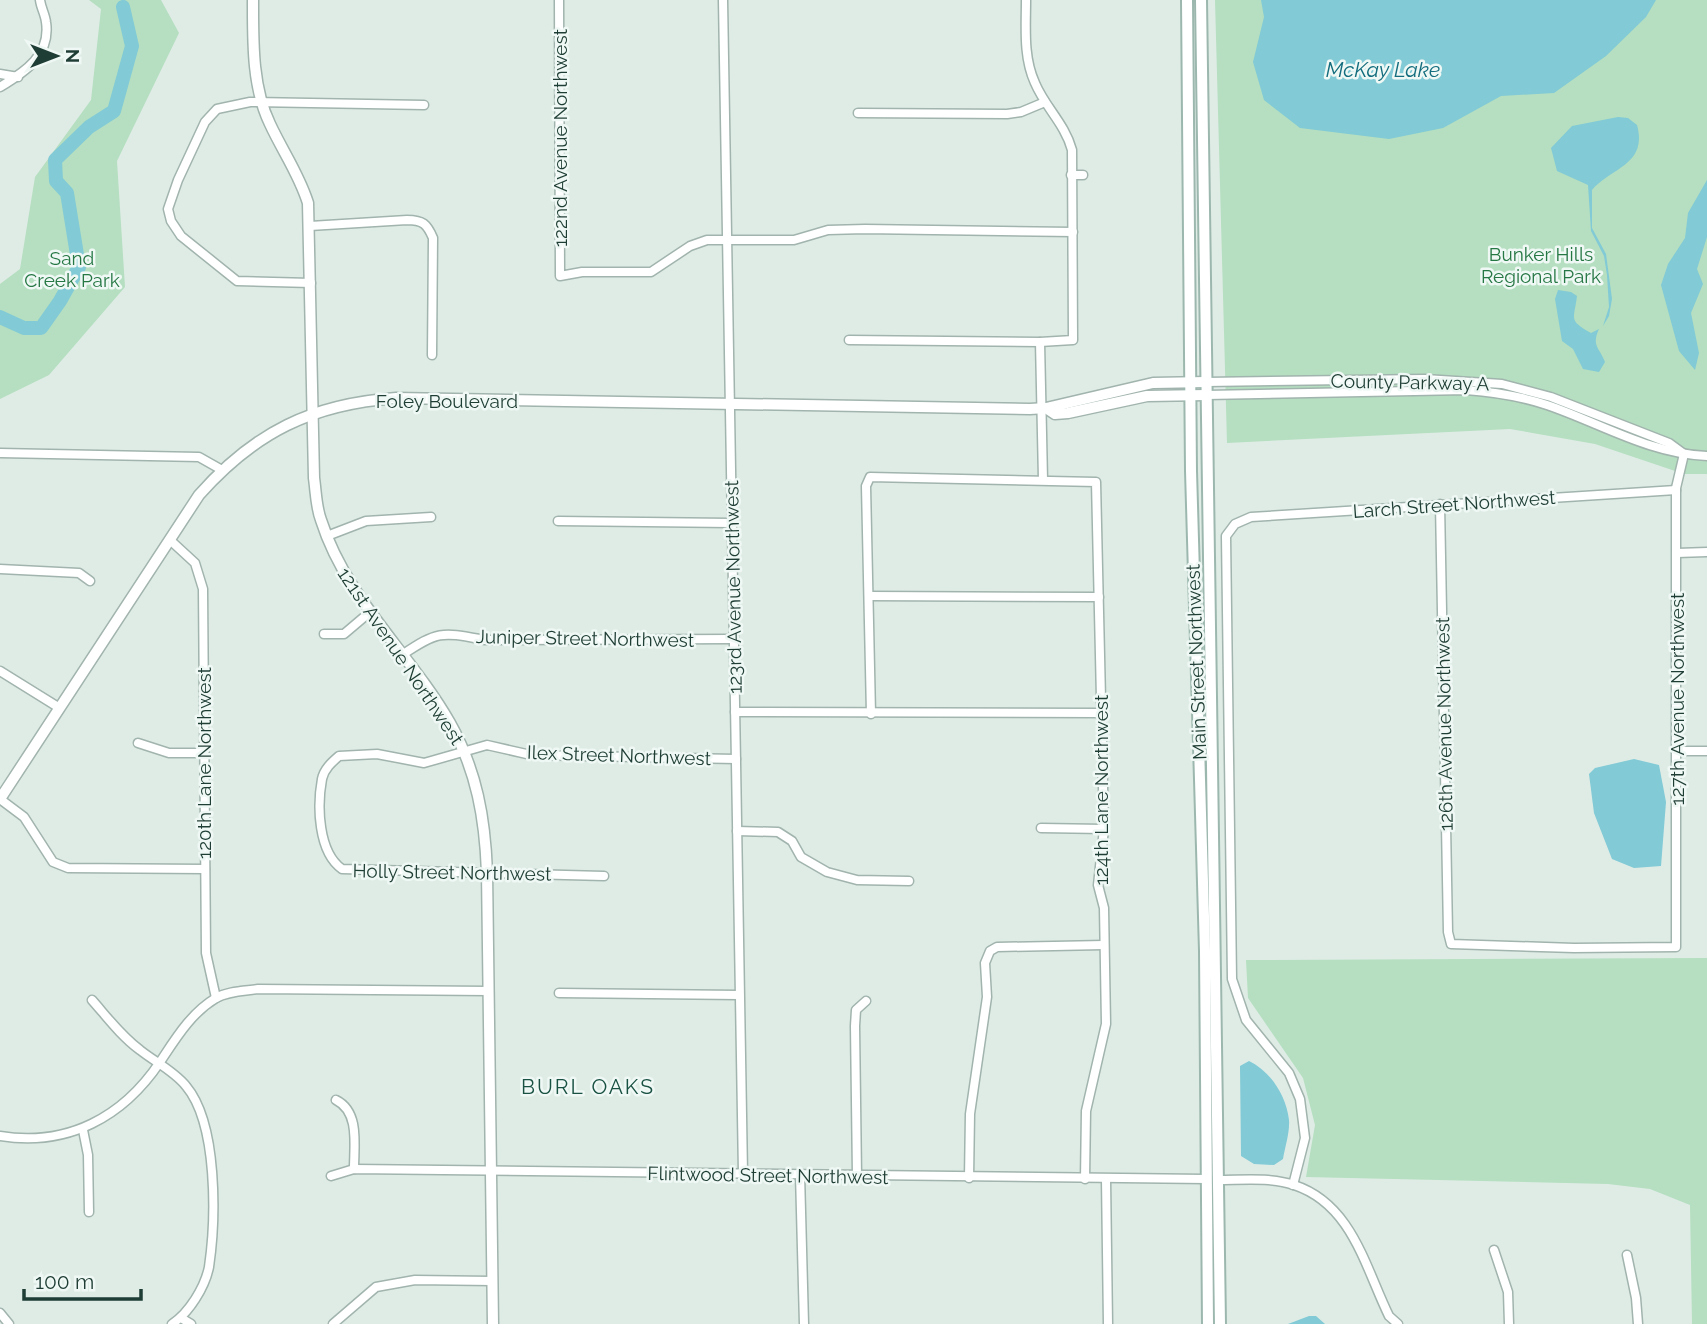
<svg xmlns="http://www.w3.org/2000/svg" width="1707" height="1324" font-family="Raleway,sans-serif">
<style>
.green{fill:#b5dfc0}
.water{fill:#81cad6}
.lines{fill:none;stroke-linecap:round;stroke-linejoin:round}
.river{stroke:#81cad6;stroke-width:14}
.minor-casing{stroke:#a1b4ad;stroke-width:11}
.tertiary-casing{stroke:#a1b4ad;stroke-width:13}
.secondary-casing{stroke:#9cb8ae;stroke-width:14}
.minor{stroke:#fff;stroke-width:8}
.tertiary{stroke:#fff;stroke-width:10}
.secondary{stroke:#fff;stroke-width:10}
.labels{text-anchor:middle;dominant-baseline:central;stroke-width:5;stroke-linejoin:round;paint-order:stroke}
.street-label{font-size:19px;fill:#1e3d34;stroke:#eff8f4}
.park-label{font-size:19px;fill:#257744;stroke:#eff8f4}
.water-label{font-size:21px;font-style:italic;fill:#136d7e;stroke:#eff8f4}
.neighbourhood-label{font-size:21px;letter-spacing:2px;fill:#195143;stroke:#eff8f4}
</style>
<rect width="100%" height="100%" fill="#dfece6"/>
<g class="green">
<polygon points="89,0 161,0 179,33 117,161 125,287 49,375 0,399 0,284 20,269 35,177 91,100 101,9"/>
<polygon points="1215,0 1707,0 1707,474 1684,474 1595,444 1510,429 1227,443"/>
<polygon points="1707,958 1707,1324 1692,1324 1690,1205 1650,1189 1608,1184 1306,1177 1315,1125 1303,1078 1248,998 1246,960"/>
</g>
<g class="water">
<polygon points="1261,0 1656,0 1646,17 1606,56 1554,93 1501,96 1443,128 1389,139 1300,128 1264,100 1253,62 1264,17"/>
<path d="M 1618,117 L 1628,118 L 1637,125 C 1648,165 1610,168 1592,190 L 1592,228 L 1606,254 L 1612,299 L 1609,316 L 1603,326 L 1609,307 L 1607,275 L 1604,256 L 1591,231 L 1588,185 L 1557,171 L 1551,148 L 1572,126 Z"/>
<polygon points="1707,180 1707,237 1697,269 1703,284 1691,313 1699,353 1695,370 1679,351 1661,285 1668,264 1685,238 1688,213"/>
<path d="M 1558,290 L 1571,292 L 1577,296 C 1574,320 1568,320 1591,333 L 1599,329 C 1591,346 1600,348 1605,362 L 1599,372 L 1583,369 L 1573,349 L 1562,341 L 1555,299 Z"/>
<polygon points="1634,759 1659,765 1666,802 1661,866 1634,868 1612,859 1594,813 1589,774 1595,768"/>
<path d="M 1249,1061 C 1270,1071 1286,1095 1289,1120 C 1290,1132 1285,1147 1283,1159 L 1274,1165 L 1254,1164 L 1241,1156 L 1240,1066 Z"/>
<polygon points="1309,1316 1316,1316 1325,1324 1288,1324"/>
</g>
<g class="lines">
<polyline class="river" points="0,317 24,328 41,328 60,301 79,267 67,193 56,181 55,160 89,127 114,111 132,46 123,7"/>
<g class="minor-casing">
<g id="minor">
<polyline points="559,0 560,276 582,272 651,272 690,246 707,240 794,240 828,230 865,229 1073,232"/>
<polyline points="723,0 743,1174"/>
<polyline points="0,74 18,77"/>
<path d="M 0,87 C 25,72 51,55 46,22 C 45,14 41,8 40,0"/>
<polyline points="858,113 1007,114 1021,112 1045,102"/>
<polyline points="1071,175 1083,175"/>
<path d="M 310,226 L 407,220 C 423,220 427,224 433,238 L 432,355"/>
<polyline points="311,283 237,281 181,236 171,221 168,209 178,180 205,122 217,109 250,102 424,105"/>
<path d="M 849,340 L 1040,342 L 1073,340 L 1072,150 C 1065,124 1045,107 1035,83 C 1023,57 1026,27 1026,0"/>
<polyline points="1040,342 1043,480"/>
<polyline points="1206,382 1425,379 1502,384 1551,397 1669,443 1684,454"/>
<path d="M 1206,395 L 1466,390 C 1494,392 1520,396 1547,405 C 1600,423 1650,454 1707,456"/>
<polyline points="0,453 199,457 222,470"/>
<polyline points="1440,504 1448,932 1451,944 1574,948 1676,947 1676,488 1684,454"/>
<polyline points="558,521 731,523"/>
<polyline points="327,536 366,521 431,517"/>
<polyline points="170,540 195,563 203,589 206,953 216,998"/>
<polyline points="1677,553 1707,552"/>
<polyline points="0,569 79,573 90,581"/>
<polyline points="869,596 1099,597"/>
<polyline points="324,634 344,634 370,612"/>
<path d="M 402,655 C 439,630 442,632 485,640 L 733,639"/>
<polyline points="0,671 58,707"/>
<polyline points="735,712 1101,713"/>
<polyline points="871,714 866,486 870,477 1096,482 1104,829 1098,885 1104,908 1106,1024 1086,1111 1085,1179"/>
<polyline points="138,743 169,753 204,753"/>
<polyline points="1677,751 1707,751"/>
<polyline points="0,799 24,817 53,862 68,868 205,869"/>
<polyline points="1041,828 1104,829"/>
<polyline points="737,831 778,832 792,841 801,857 827,872 857,880 909,881"/>
<path d="M 604,876 L 342,869 C 318,852 317,806 322,779 C 324,769 332,762 339,756 L 377,754 L 424,763 L 487,745 L 531,755 L 736,759"/>
<polyline points="559,993 739,995"/>
<path d="M 92,1000 C 107,1017 121,1036 140,1050 C 155,1062 174,1071 186,1086 C 218,1124 216,1219 209,1267 C 205,1287 189,1313 172,1324"/>
<path d="M 336,1100 C 360,1112 354,1145 354,1169"/>
<polyline points="83,1130 88,1155 89,1212"/>
<path d="M 0,1136 C 68,1147 123,1117 160,1062 C 176,1038 191,1013 216,998 C 228,991 244,991 258,989 L 489,991"/>
<polyline points="800,1174 804,1324"/>
<polyline points="331,1176 354,1169 1206,1179"/>
<polyline points="857,1176 855,1026 856,1010 866,1001"/>
<polyline points="969,1178 970,1114 987,997 985,963 990,951 997,947 1104,945"/>
<polyline points="1106,1179 1108,1324"/>
<path d="M 1218,1180 C 1243,1180 1270,1177 1294,1185 C 1352,1204 1365,1267 1389,1316 L 1398,1324"/>
<polyline points="1293,1185 1305,1138 1300,1099 1289,1073 1246,1020 1232,979 1226,536 1235,524 1251,517 1676,490"/>
<polyline points="1494,1250 1508,1292 1509,1324"/>
<polyline points="1627,1255 1636,1298 1638,1324"/>
<polyline points="0,1313 9,1324"/>
<polyline points="181,1318 191,1324"/>
<polyline points="333,1324 376,1287 415,1280 492,1281"/>
</g>
</g>
<g class="tertiary-casing">
<g id="tertiary">
<path d="M 253,0 C 253,41 252,87 270,124 C 283,152 299,174 308,203 L 314,478 C 316,492 316,507 321,520 C 346,599 410,653 450,723 C 477,771 485,819 487,872 L 493,1324"/>
<polyline points="1046,408 1055,414 1068,413 1147,396 1206,395"/>
<path d="M 0,799 L 199,495 C 255,432 312,404 396,398 L 1030,409 L 1046,408 L 1153,383 L 1206,382"/>
</g>
</g>
<g class="secondary-casing">
<g id="secondary">
<polyline points="1187,0 1191,471 1205,951 1208,1324"/>
<polyline points="1201,0 1220,1324"/>
</g>
</g>
<use href="#minor" class="minor"/>
<use href="#tertiary" class="tertiary"/>
<use href="#secondary" class="secondary"/>
</g>
<g class="labels">
<g class="street-label">
<text transform="translate(560 138) rotate(-90)">122nd Avenue Northwest</text>
<text transform="translate(1410 382) rotate(1)">County Parkway A</text>
<text x="447" y="401">Foley Boulevard</text>
<text transform="translate(1454 504) rotate(-4)">Larch Street Northwest</text>
<text transform="translate(733 587) rotate(-91)">123rd Avenue Northwest</text>
<text transform="translate(585 638) rotate(1)">Juniper Street Northwest</text>
<text transform="translate(401 656) rotate(56)">121st Avenue Northwest</text>
<text transform="translate(1196 662) rotate(-92)">Main Street Northwest</text>
<text transform="translate(1677 699) rotate(-90)">127th Avenue Northwest</text>
<text transform="translate(1444 724) rotate(-91)">126th Avenue Northwest</text>
<text transform="translate(619 755) rotate(2)">Ilex Street Northwest</text>
<text transform="translate(204 763) rotate(-90)">120th Lane Northwest</text>
<text transform="translate(1101 790) rotate(-90)">124th Lane Northwest</text>
<text transform="translate(452 872) rotate(1)">Holly Street Northwest</text>
<text transform="translate(768 1175) rotate(1)">Flintwood Street Northwest</text>
</g>
<g class="park-label">
<text x="1541" y="254">Bunker Hills<tspan x="1541" dy="22">Regional Park</tspan></text>
<text x="72" y="258">Sand<tspan x="72" dy="22">Creek Park</tspan></text>
</g>
<g class="water-label">
<text x="1383" y="69">McKay Lake</text>
</g>
<g class="neighbourhood-label">
<text x="588" y="1086">BURL OAKS</text>
</g>
</g>
<g transform="translate(56 56) rotate(90)" stroke="#eff8f4" stroke-width="5" paint-order="stroke">
<path d="M0-5L12 26L0 18L-12 26Z" fill="#1e3d34"/>
<text y="-10" font-size="19" font-weight="bold" text-anchor="middle" fill="#1e3d34">N</text>
</g>
<path d="M24 1289v10h117v-10" fill="none" stroke="#1e3d34" stroke-width="3.5"/>
<text x="35" y="1289" font-size="21" fill="#1e3d34" stroke="#eff8f4" stroke-width="5" paint-order="stroke">100 m</text>
</svg>
